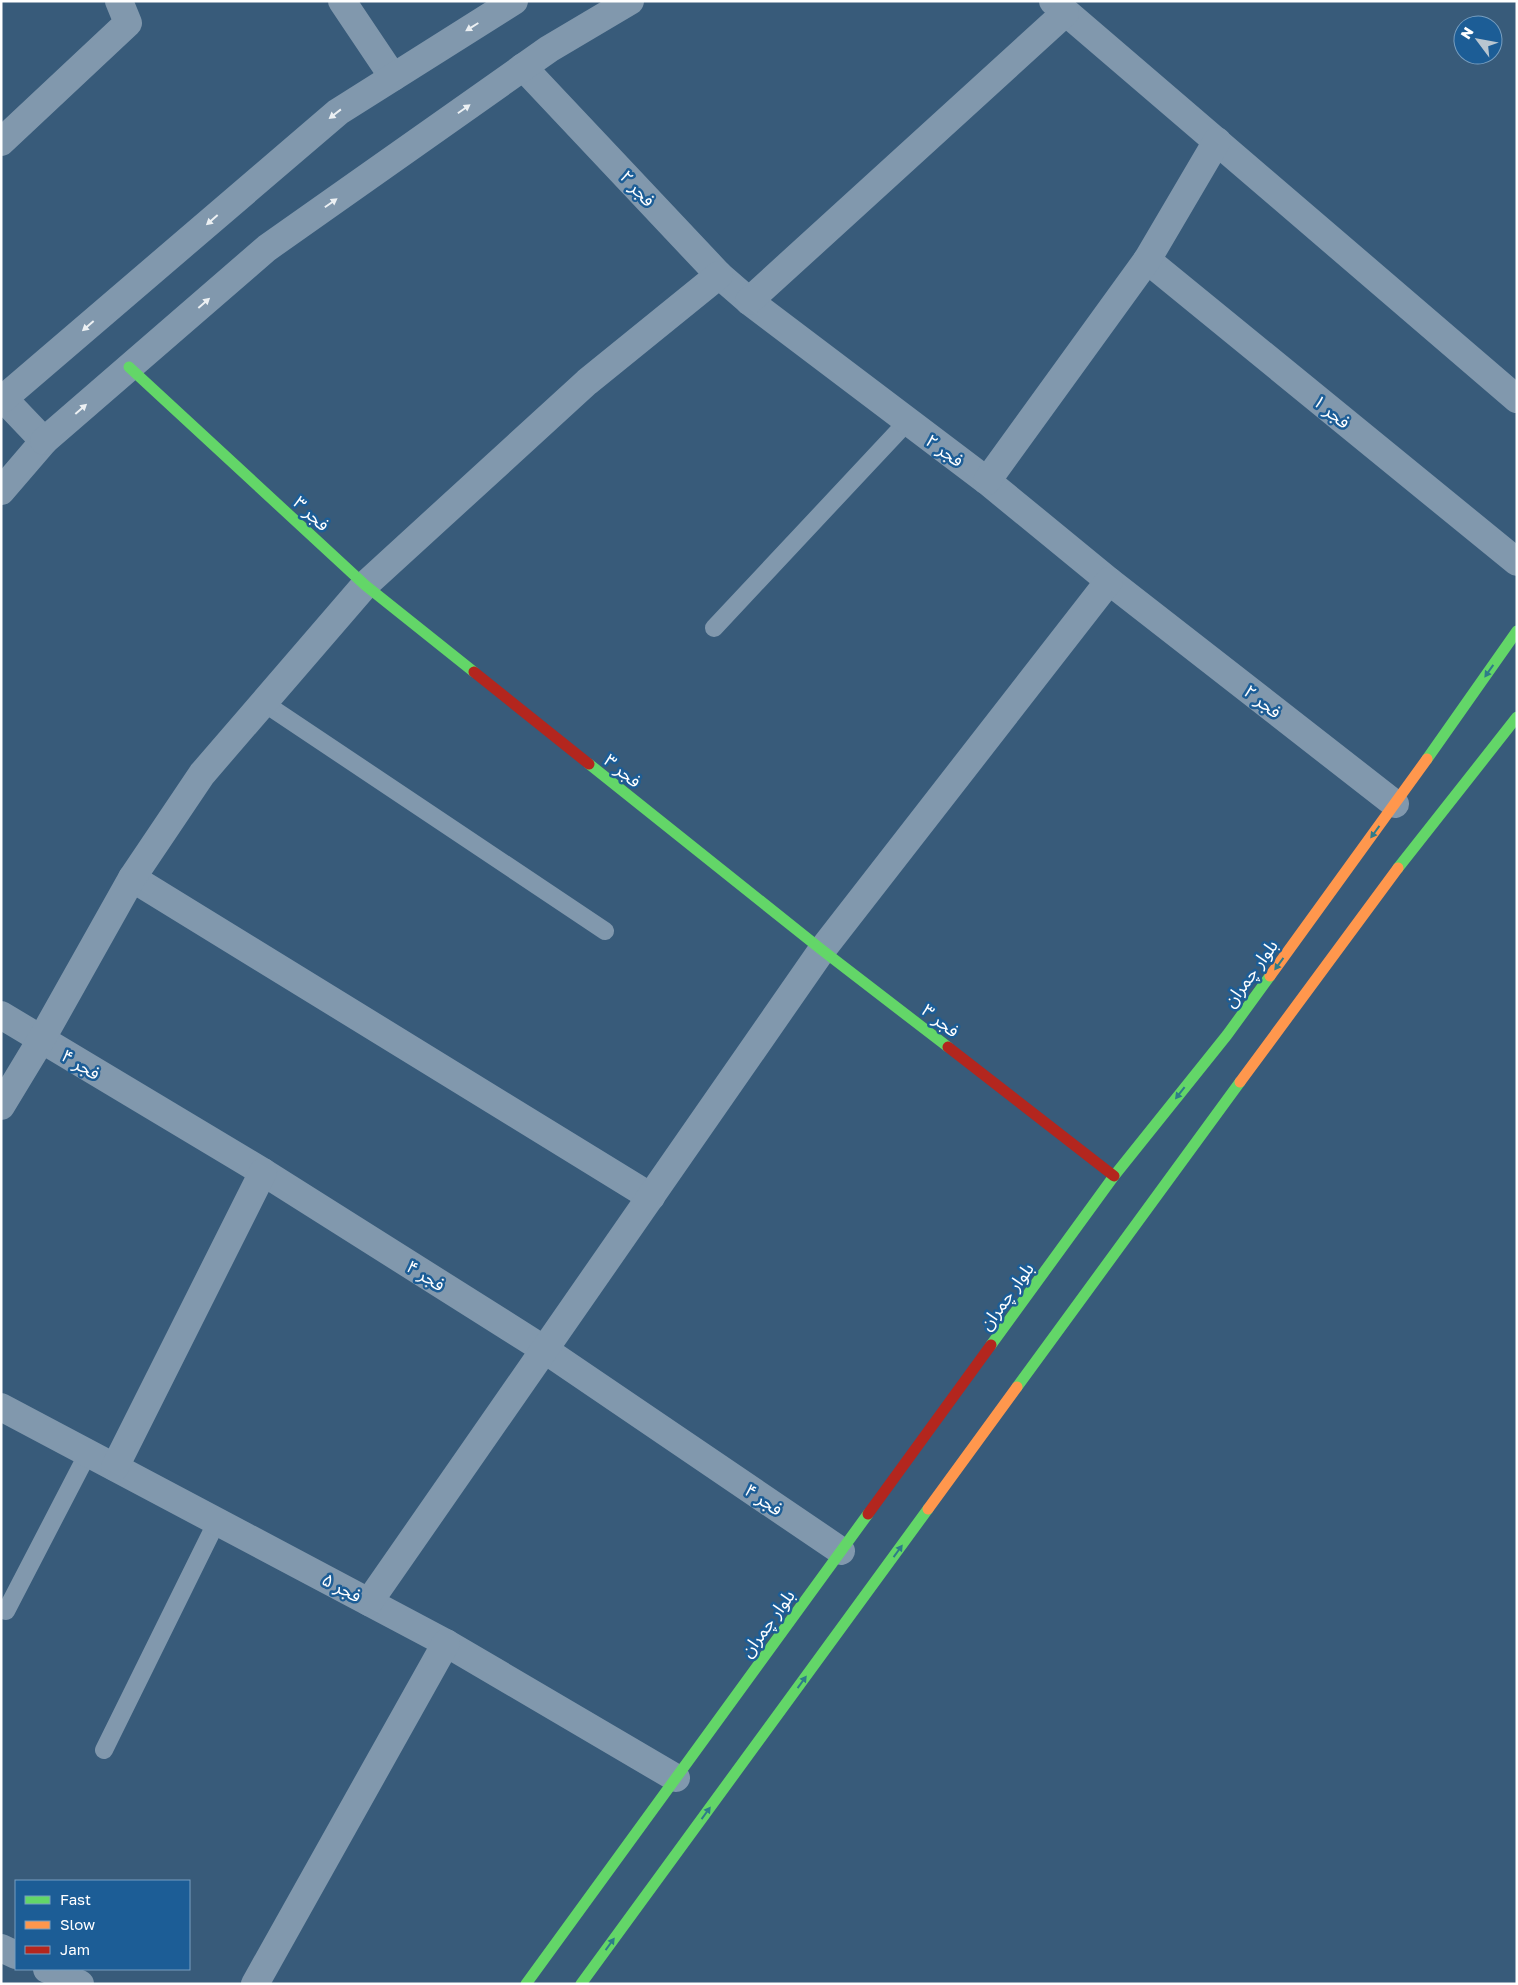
<svg xmlns="http://www.w3.org/2000/svg" width="1518" height="1985" font-family="'Golos Text','Noto Sans Arabic',sans-serif">
<style>
.lines{fill:none;stroke-linecap:round;stroke-linejoin:round}
.lane{stroke:#8198ad;stroke-width:18}
.street{stroke:#8198ad;stroke-width:28}
.fast{stroke:#63d668;stroke-width:11}
.slow{stroke:#ff974d;stroke-width:11}
.jam{stroke:#b3261e;stroke-width:11}
.oneway{fill:#ecf0f3}
.oneway2{fill:#2e7b8a}
.labels{text-anchor:middle;dominant-baseline:central;stroke-width:5;stroke-linejoin:round;paint-order:stroke}
.street-label{font-size:18px;fill:#fff;stroke:#1c5d96}
</style>
<rect width="100%" height="100%" fill="#385b7a"/>
<g class="lines">
<g class="lane">
<polyline points="714,628 907,422"/>
<polyline points="264,703 605,931"/>
<polyline points="6,1611 88,1453"/>
<polyline points="104,1750 217,1521"/>
</g>
<g class="street">
<polyline points="342,1 393,77"/>
<polyline points="1053,1 1517,399"/>
<polyline points="523,67 719,275 749,301 987,481 1109,581 1395,804"/>
<polyline points="1,142 128,23 119,1"/>
<polyline points="1147,260 1517,562"/>
<polyline points="749,301 1065,13"/>
<polyline points="1,396 44,441 1,491"/>
<polyline points="4,398 338,112 514,1"/>
<polyline points="44,441 267,248 549,49 630,1"/>
<polyline points="987,481 1147,260 1217,141"/>
<polyline points="132,878 651,1197"/>
<polyline points="1,1015 263,1172 545,1350 841,1551"/>
<polyline points="1,1106 41,1040 132,878 202,774 365,585 587,382 719,275"/>
<polyline points="1,1407 446,1643 676,1778"/>
<polyline points="115,1467 263,1172"/>
<polyline points="369,1602 822,950 1109,581"/>
<polyline points="1,1948 16,1955"/>
<polyline points="47,1969 80,1984"/>
<polyline points="255,1984 446,1643"/>
</g>
<g class="fast">
<polyline points="129,367 365,585 474,672"/>
<polyline points="1427,759 1517,631"/>
<polyline points="589,764 822,950 948,1047"/>
<polyline points="1398,868 1517,717"/>
<polyline points="991,1345 1114,1176 1227,1035 1270,976"/>
<polyline points="1017,1387 1240,1082"/>
<polyline points="526,1984 868,1514"/>
<polyline points="581,1984 928,1509"/>
</g>
<g class="slow">
<polyline points="1270,976 1427,759"/>
<polyline points="1240,1082 1398,868"/>
<polyline points="928,1509 1017,1387"/>
</g>
<g class="jam">
<polyline points="474,672 589,764"/>
<polyline points="948,1047 1114,1176"/>
<polyline points="868,1514 991,1345"/>
</g>
</g>
<defs><path id="oneway-solid" d="M-6-.8H1V-3.2L6.5 0L1 3.2V.8H-6Z" transform="scale(1.25)"/></defs>
<g class="oneway">
<use href="#oneway-solid" transform="translate(472 27) rotate(148)"/>
<use href="#oneway-solid" transform="translate(464 109) rotate(-35)"/>
<use href="#oneway-solid" transform="translate(335 114) rotate(142)"/>
<use href="#oneway-solid" transform="translate(331 203) rotate(-35)"/>
<use href="#oneway-solid" transform="translate(212 220) rotate(139)"/>
<use href="#oneway-solid" transform="translate(204 303) rotate(-41)"/>
<use href="#oneway-solid" transform="translate(88 326) rotate(139)"/>
<use href="#oneway-solid" transform="translate(81 409) rotate(-41)"/>
</g>
<g class="oneway2">
<use href="#oneway-solid" transform="translate(1489 671) rotate(125)"/>
<use href="#oneway-solid" transform="translate(1375 832) rotate(126)"/>
<use href="#oneway-solid" transform="translate(1279 964) rotate(126)"/>
<use href="#oneway-solid" transform="translate(1180 1093) rotate(128)"/>
<use href="#oneway-solid" transform="translate(898 1551) rotate(-54)"/>
<use href="#oneway-solid" transform="translate(802 1682) rotate(-54)"/>
<use href="#oneway-solid" transform="translate(706 1813) rotate(-54)"/>
<use href="#oneway-solid" transform="translate(610 1944) rotate(-54)"/>
</g>
<g class="labels">
<g class="street-label">
<text transform="translate(638 188) rotate(47)">فجر ۲</text>
<text transform="translate(1332 411) rotate(39)">فجر ۱</text>
<text transform="translate(945 450) rotate(36)">فجر ۲</text>
<text transform="translate(312 513) rotate(43)">فجر ۳</text>
<text transform="translate(1263 701) rotate(38)">فجر ۲</text>
<text transform="translate(623 770) rotate(39)">فجر ۳</text>
<text transform="translate(1250 973) rotate(-54)">بلوار چمران</text>
<text transform="translate(941 1020) rotate(38)">فجر ۳</text>
<text transform="translate(81 1064) rotate(31)">فجر ۴</text>
<text transform="translate(426 1275) rotate(32)">فجر ۴</text>
<text transform="translate(1006 1296) rotate(-54)">بلوار چمران</text>
<text transform="translate(764 1499) rotate(34)">فجر ۴</text>
<text transform="translate(342 1587) rotate(28)">فجر ۵</text>
<text transform="translate(767 1623) rotate(-54)">بلوار چمران</text>
</g>
</g>
<rect width="1518" height="1985" fill="none" stroke="#ffffff" stroke-width="5"/>
<rect x="15" y="1880" width="175" height="90" fill="#1c5d96" stroke="#779ec0"/>
<rect x="25" y="1896" width="25" height="8" fill="#63d668" stroke="#779ec0"/>
<text x="60" y="1905" font-size="15" fill="#ffffff">Fast</text>
<rect x="25" y="1921" width="25" height="8" fill="#ff974d" stroke="#779ec0"/>
<text x="60" y="1930" font-size="15" fill="#ffffff">Slow</text>
<rect x="25" y="1946" width="25" height="8" fill="#b3261e" stroke="#779ec0"/>
<text x="60" y="1955" font-size="15" fill="#ffffff">Jam</text>
<g transform="translate(1478 40) rotate(302)"><circle r="24" fill="#1c5d96" stroke="#779ec0"/>
<path d="M0-4L9 19L0 12L-9 19Z" fill="#b9c6d0"/>
<text y="-8" font-size="14" font-weight="bold" text-anchor="middle" fill="#ffffff">N</text>
</g>
</svg>
